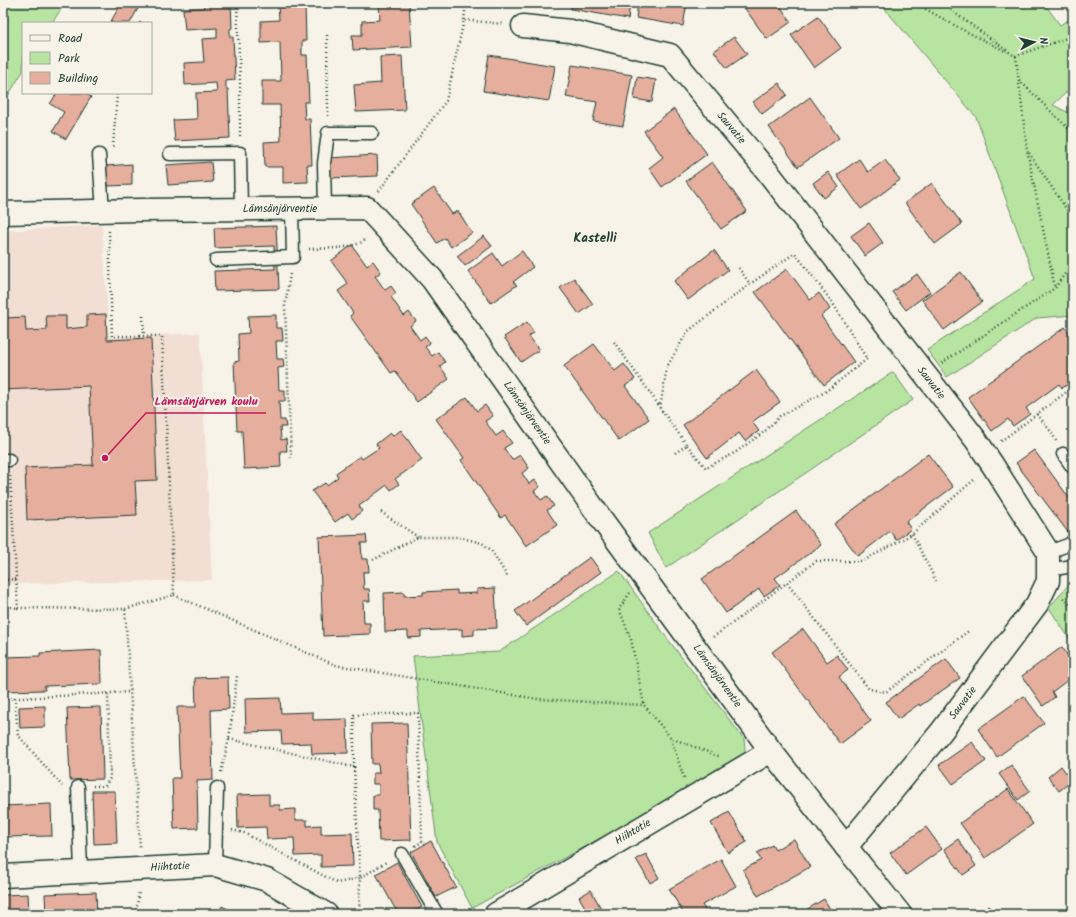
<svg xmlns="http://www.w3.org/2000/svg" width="1076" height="917" font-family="Kalam,sans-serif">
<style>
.built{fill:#f2ded2}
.green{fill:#b8e4a1;stroke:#6c906a}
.building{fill:#e6ae9d;stroke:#1f3d34}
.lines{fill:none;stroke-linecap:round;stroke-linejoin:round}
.lane-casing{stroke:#1f3d34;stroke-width:15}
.street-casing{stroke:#1f3d34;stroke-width:25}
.path{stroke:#1f3d34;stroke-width:2.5;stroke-dasharray:1 3;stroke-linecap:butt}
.lane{stroke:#f7f3e8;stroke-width:12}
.street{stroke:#f7f3e8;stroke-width:22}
.labels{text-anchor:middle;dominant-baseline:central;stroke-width:4;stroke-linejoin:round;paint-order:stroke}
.street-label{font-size:11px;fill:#1f3d34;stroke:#f7f3e8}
.quarter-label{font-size:13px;font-weight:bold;fill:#1f3d34;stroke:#f7f3e8}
.leader{fill:none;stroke:#c2185b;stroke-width:1.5}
.callout-dot{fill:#c2185b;stroke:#f7f3e8;stroke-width:1.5}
.callout-label{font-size:12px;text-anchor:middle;font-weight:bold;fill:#c2185b;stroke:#f7f3e8;stroke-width:4;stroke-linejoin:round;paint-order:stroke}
</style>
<rect width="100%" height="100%" fill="#f7f3e8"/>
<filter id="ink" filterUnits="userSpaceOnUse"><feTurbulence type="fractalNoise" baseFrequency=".025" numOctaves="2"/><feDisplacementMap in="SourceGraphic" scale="8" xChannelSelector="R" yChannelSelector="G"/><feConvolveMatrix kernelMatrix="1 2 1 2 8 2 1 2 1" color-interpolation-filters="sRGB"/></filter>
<g filter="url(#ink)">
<polygon class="built" points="102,225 109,337 200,333 212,580 3,584 3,231"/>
<g class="green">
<polygon points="3,3 65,3 52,23 23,23 23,71 3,104"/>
<polygon points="880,3 1044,3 1060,25 1073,17 1073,86 1053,105 1073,115 1073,315 1037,318 947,377 927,350 1035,279 976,117"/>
<polygon points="893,372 913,400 666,568 648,533"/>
<polygon points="619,571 667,638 744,739 746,759 472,908 437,842 413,656 499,652"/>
<polygon points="1073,579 1073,644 1049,608"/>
</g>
<g class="building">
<polygon points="108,3 141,3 130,23 110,23 118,9"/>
<polygon points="203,3 231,3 232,28 230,29 230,37 233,37 235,80 226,81 226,89 228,89 230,138 175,141 173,120 197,119 196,93 217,92 216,83 185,85 184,63 204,62 202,39 217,38 217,28 185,30 183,9 204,8"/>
<polygon points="278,3 305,3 306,41 302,41 302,55 307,55 309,102 304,102 305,119 310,119 312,165 307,165 308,182 283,183 283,167 265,167 264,142 281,141 280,105 262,105 262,81 281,81 280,42 261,43 261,21 279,20"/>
<polygon points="409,3 412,47 353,50 352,35 362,35 362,21 380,20 379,4"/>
<polygon points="572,3 630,3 628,19 571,9"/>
<polygon points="638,3 687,3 683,26 636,18"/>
<polygon points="741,3 778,3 791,22 767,39"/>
<polygon points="818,16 841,48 814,68 791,35"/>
<polygon points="734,37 747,54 727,68 714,51"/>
<polygon points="489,55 555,66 549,101 483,91"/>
<polygon points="402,56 405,110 356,112 354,85 381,83 380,57"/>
<polygon points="572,65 632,75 623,126 593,121 597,102 566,97"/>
<polygon points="637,77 656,80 652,102 634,99"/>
<polygon points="779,83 787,95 762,114 753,102"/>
<polygon points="57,93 85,93 91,97 66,139 53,131 64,112 50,104"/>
<polygon points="810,97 839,138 798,167 769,127"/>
<polygon points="674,109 707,154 662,187 649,168 663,157 644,131"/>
<polygon points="377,155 378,176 330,178 329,158"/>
<polygon points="859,159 868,172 885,160 900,180 861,209 837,175"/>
<polygon points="211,162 213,182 168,185 166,165"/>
<polygon points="712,162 747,211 721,229 686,181"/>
<polygon points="132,164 132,185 108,186 106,166"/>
<polygon points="828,172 839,187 824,198 813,183"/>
<polygon points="932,183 962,224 935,244 905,203"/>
<polygon points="434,188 452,214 458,211 472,233 451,247 445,238 437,243 411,204"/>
<polygon points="869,223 883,243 865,256 851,236"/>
<polygon points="276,226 279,289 215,291 214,271 275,269 274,246 215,248 214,228"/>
<polygon points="484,236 492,246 465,266 457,256"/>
<polygon points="352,245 367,266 373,261 381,272 375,276 385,290 391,286 396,293 391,297 404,316 409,312 416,321 410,326 420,340 425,336 430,343 425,347 432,356 438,352 445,362 440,366 449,379 417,402 395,371 391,373 350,316 353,313 338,291 348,284 331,261"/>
<polygon points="714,250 728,270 688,300 674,281"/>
<polygon points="522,251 533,267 513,282 517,285 491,303 468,271 493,253 502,266"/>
<polygon points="787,269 810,300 819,293 830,309 821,316 854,362 824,385 755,292"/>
<polygon points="961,272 982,302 944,330 922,300"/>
<polygon points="917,274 930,292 906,310 892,292"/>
<polygon points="574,278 593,304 579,314 560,288"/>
<polygon points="106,314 107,340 151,338 157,480 135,481 137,515 27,520 25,468 93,465 89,386 3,390 3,332 6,331 5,318 25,317 26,331 47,330 46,316 66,316 66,329 87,327 87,315"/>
<polygon points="276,315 276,328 282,328 283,341 276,341 277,359 283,359 284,367 278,368 279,390 285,390 285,401 279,401 280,420 285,420 286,427 280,427 281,440 286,439 287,451 280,451 281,467 244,469 242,431 237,431 234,362 239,361 238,334 249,333 248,316"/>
<polygon points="527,322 534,333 529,336 539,350 521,362 504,337"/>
<polygon points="1065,327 1073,338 1073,381 1062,388 1059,384 1026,408 1030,414 1013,426 1008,419 992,431 968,397"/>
<polygon points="594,344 615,371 624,364 635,379 625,386 649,419 619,441 564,366"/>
<polygon points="756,370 780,402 752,422 759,431 745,441 739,433 707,458 683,425"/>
<polygon points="467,397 477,411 485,405 493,416 485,421 496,436 503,431 512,443 504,448 512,460 520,455 529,468 522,473 529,484 535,480 540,487 534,491 541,500 547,496 554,506 547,510 557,525 526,546 505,515 501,518 461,460 464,458 436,419"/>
<polygon points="401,430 422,460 395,479 399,484 391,490 387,485 359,506 362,511 352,519 348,513 335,522 312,491 325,483 327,485 338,477 336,473 360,456 362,459 379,448 376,444 390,433 393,436"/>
<polygon points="1034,450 1073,503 1073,533 1070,535 1016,463"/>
<polygon points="928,454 953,487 906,522 911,529 896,540 890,531 858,556 834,524"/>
<polygon points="796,511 821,545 775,578 780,585 764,596 759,589 726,613 702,579"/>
<polygon points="366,535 367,543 361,543 362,559 368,559 369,572 363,572 364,589 369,589 370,601 363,601 364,623 370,623 370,634 323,636 319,537"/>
<polygon points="590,557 601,572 526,626 515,611"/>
<polygon points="495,588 497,628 474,629 474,635 462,636 462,629 421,631 421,637 408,638 408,631 385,632 384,593 404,592 404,596 423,595 423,592 457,590 457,594 477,593 477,589"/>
<polygon points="803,629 827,662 837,655 848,670 839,677 871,721 840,744 772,652"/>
<polygon points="1062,647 1073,663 1073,676 1052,692 1055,697 1043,706 1022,676"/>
<polygon points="101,650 102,684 44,686 45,690 3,691 3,657 40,656 40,653"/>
<polygon points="946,659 960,678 920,706 919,704 898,719 886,702"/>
<polygon points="228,677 229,709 211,710 213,780 197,781 198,828 174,829 172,778 180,778 177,707 196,707 195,678"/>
<polygon points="1024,696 1044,723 997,757 978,729"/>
<polygon points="280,698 281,713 313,712 313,720 347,719 348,753 312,754 311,743 282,744 281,731 246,732 245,699"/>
<polygon points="45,706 45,727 20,728 19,707"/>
<polygon points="101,707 103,779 70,780 67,708"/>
<polygon points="407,723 411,840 379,841 378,810 373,810 373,795 379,795 379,784 373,784 373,773 379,773 378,764 372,764 371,724"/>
<polygon points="972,742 986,761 953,784 939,765"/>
<polygon points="1011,765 1030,791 1018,800 999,774"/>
<polygon points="1061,766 1072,781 1059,791 1048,777"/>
<polygon points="1008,789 1033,824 985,858 960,823"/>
<polygon points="92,791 115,791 117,843 94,844"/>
<polygon points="269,794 269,805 280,805 280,810 295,809 295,820 307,820 307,826 321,825 321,834 352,833 353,866 321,867 321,855 295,856 294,838 267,839 266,827 238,828 237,795"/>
<polygon points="51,804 52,836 3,837 3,806"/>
<polygon points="729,812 747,842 728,853 711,823"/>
<polygon points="926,827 942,849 906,875 890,853"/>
<polygon points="794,839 810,867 758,896 743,870 761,860 757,853 772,845 775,850"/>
<polygon points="958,839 976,866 963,875 944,849"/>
<polygon points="431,841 456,887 436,897 411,852"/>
<polygon points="646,854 659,878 650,883 636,859"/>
<polygon points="721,859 736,886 702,905 708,914 684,914 669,889"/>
<polygon points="397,862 422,907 409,914 398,914 376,874"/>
<polygon points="591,890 604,914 589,914 579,897"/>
<polygon points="96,892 97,914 46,914 45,894"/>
<polygon points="28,894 29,914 3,914 3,895"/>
<polygon points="824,899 833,914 801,914 801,913"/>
<polygon points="222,906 237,914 218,914"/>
<polygon points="989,906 997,914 981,914"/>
<polygon points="267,909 277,914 264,914"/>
</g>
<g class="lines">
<g class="lane-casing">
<g id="lane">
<polyline points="170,154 240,153 241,209"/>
<polyline points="99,155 103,211"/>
<polyline points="325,208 324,163 328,133 372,133"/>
<polyline points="216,260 293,257 292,208"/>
<polyline points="1063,454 1073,468"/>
<polyline points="3,460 9,460"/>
<polyline points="1048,552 1068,545 1073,541"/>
<polyline points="1048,570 1073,566"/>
<polyline points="78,787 81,872"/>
<polyline points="402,854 437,914"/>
<polyline points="215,865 217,788"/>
</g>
</g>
<g class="street-casing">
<g id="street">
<polyline points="523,26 570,31 670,55 767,171 976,440 992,464 1048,552 1048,581 1037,604 941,732 846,847"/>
<polyline points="3,213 139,210 367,208 432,279 597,513 771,751 846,847 900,914"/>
<polyline points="3,876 215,865 267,880 326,914"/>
<polyline points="496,914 771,751"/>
</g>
</g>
<g class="path">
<polyline points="237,3 240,82 240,137"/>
<polyline points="915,3 963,30 1007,52"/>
<polyline points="946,3 952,11 1016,57 1027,150 1055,288"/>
<polyline points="464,20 466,3"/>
<polyline points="140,23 140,21"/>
<polyline points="327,35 328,116"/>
<polyline points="1015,56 1073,36"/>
<polyline points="1019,80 1073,133"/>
<polyline points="113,147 117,93"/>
<polyline points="1029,153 1073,219"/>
<polyline points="379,191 446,101 464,20 503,24"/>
<polyline points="109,231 112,336 162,336 174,595 125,609"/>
<path d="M 309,249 C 327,248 351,250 367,239"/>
<polyline points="290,274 285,306 291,458"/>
<polyline points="143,316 144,336"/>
<polyline points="614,342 660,407"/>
<polyline points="942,363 1055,288 1073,262"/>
<polyline points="1001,441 1037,414"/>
<polyline points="1056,441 1052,433 1037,414 1073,387"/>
<polyline points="687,445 706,468 736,452 764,432 780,416 825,392 867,359 832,302 795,253 750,284"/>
<polyline points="675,453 687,445 660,408 667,367 687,332 750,284 738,267"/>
<polyline points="10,476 18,608 125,609 140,848"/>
<polyline points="381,512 418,537"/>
<polyline points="912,534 936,581"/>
<polyline points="373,560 418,537 458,537 482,543 491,550 507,576"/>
<polyline points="3,580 16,579"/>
<polyline points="787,583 869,689 886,692 970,630"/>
<polyline points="630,593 619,609 631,639 644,705"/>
<polyline points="174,595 335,665 538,699 644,705 671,738 721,757"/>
<polyline points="1063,598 1073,608"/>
<polyline points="3,606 18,608"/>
<polyline points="713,637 737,620 816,561 863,561 912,534 976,478"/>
<polyline points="15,698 18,735 62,786"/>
<polyline points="3,699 130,692"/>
<polyline points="229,739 354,767 354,715 418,713 422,842 415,846"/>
<polyline points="671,739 684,778"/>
<polyline points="354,767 360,878 388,861"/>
<polyline points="221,772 229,739 237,676"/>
<polyline points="93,786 105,786 110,778 108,694"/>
<polyline points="232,830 244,833 337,883 360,878 359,914"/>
<polyline points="136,914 139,891"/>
</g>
<use href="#lane" class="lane"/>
<use href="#street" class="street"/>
</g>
</g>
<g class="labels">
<g class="street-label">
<text transform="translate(731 128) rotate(50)">Sauvatie</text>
<text x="280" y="209">Lämsänjärventie</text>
<text transform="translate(931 383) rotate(52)">Sauvatie</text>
<text transform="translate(527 413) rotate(55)">Lämsänjärventie</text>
<text transform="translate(717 676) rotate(54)">Lämsänjärventie</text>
<text transform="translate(963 703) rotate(-53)">Sauvatie</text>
<text transform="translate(633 832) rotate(-31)">Hiihtotie</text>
<text transform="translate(170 867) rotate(-3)">Hiihtotie</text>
</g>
<g class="quarter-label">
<text x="595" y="238">Kastelli</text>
</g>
</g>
<path class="leader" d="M105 458L146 413H266"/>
<circle class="callout-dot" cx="105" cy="458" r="4"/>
<g class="callout-label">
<text x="206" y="405">Lämsänjärven koulu</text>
</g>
<rect width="1076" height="917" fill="none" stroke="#f7f3e8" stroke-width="16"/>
<rect x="8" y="8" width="1060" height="901" fill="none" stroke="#1f3d34" stroke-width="1.5" filter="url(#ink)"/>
<rect x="22" y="22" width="130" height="72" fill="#f7f3e8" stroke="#a1aaa0"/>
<rect x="30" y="35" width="20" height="6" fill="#f7f3e8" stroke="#a1aaa0"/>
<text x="58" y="42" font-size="12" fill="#1f3d34">Road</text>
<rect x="30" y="52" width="20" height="12" fill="#b8e4a1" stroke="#a1aaa0"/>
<text x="58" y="62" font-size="12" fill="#1f3d34">Park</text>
<rect x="30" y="72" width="20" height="12" fill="#e6ae9d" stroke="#a1aaa0"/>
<text x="58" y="82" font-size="12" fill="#1f3d34">Building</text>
<g transform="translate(1034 42) rotate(83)" stroke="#f7f3e8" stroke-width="3" paint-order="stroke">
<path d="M0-3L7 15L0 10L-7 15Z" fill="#1f3d34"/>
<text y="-6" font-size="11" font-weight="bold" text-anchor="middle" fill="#1f3d34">N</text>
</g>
</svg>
